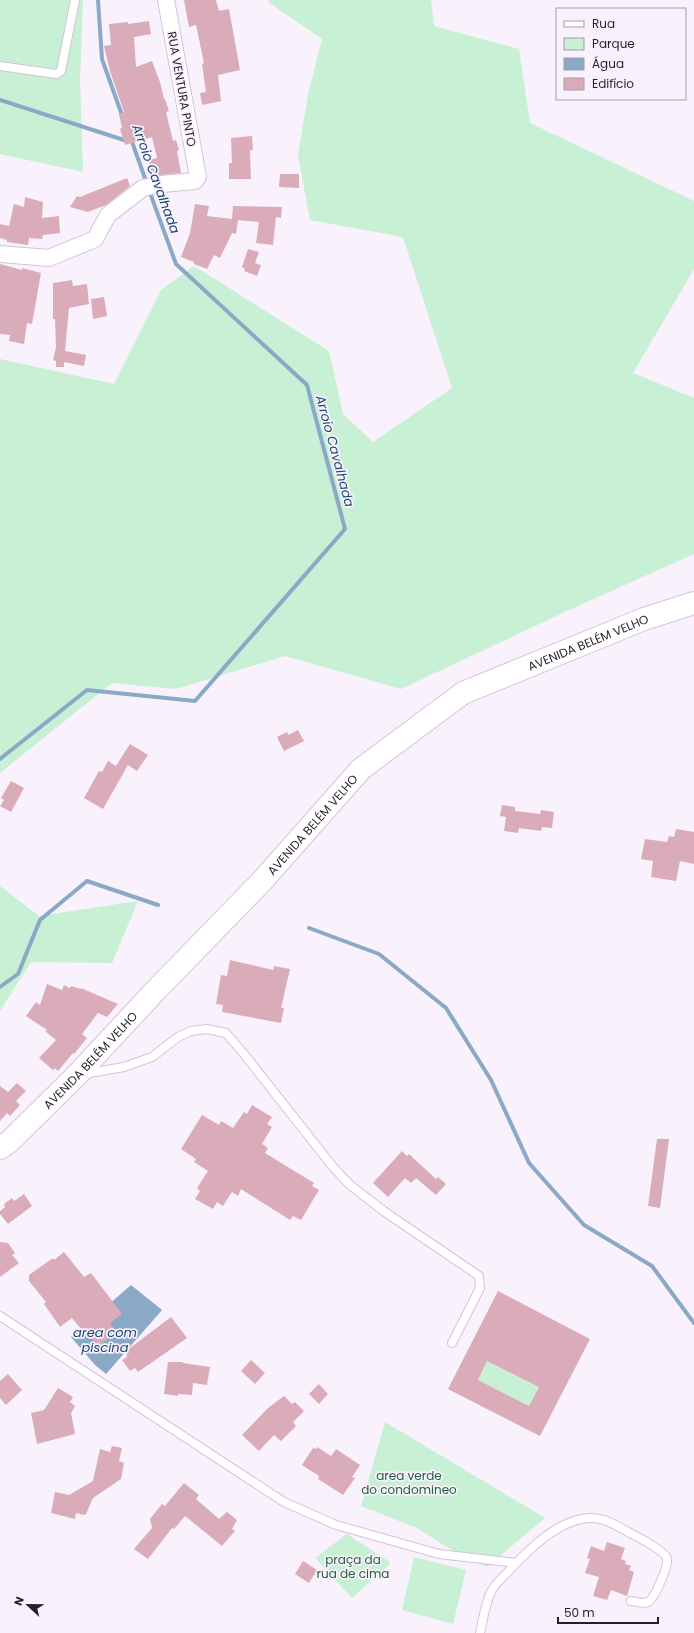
<svg xmlns="http://www.w3.org/2000/svg" width="694" height="1633" font-family="Poppins,sans-serif">
<style>
.green{fill:#c7f0d5}
.water{fill:#8aa9c7}
.lines{fill:none;stroke-linecap:round;stroke-linejoin:round}
.stream{stroke:#8aa9c7;stroke-width:4}
.building{fill:#daacb9;fill-rule:evenodd}
.service-casing{stroke:#d4c2dc;stroke-width:10}
.minor-casing{stroke:#d4c2dc;stroke-width:18}
.secondary-casing{stroke:#d4c2dc;stroke-width:24}
.service{stroke:#fff;stroke-width:8}
.minor{stroke:#fff;stroke-width:16}
.secondary{stroke:#fff;stroke-width:22}
.labels{text-anchor:middle;dominant-baseline:central;stroke-width:3.5;stroke-linejoin:round;paint-order:stroke}
.street-label{font-size:12px;fill:#261f29;stroke:#f9f1fc}
.park-label{font-size:12px;fill:#21613f;stroke:#f9f1fc}
.water-label{font-size:13px;font-style:italic;fill:#1a4972;stroke:#f9f1fc}
</style>
<rect width="100%" height="100%" fill="#f9f1fc"/>
<g class="green">
<polygon points="0,0 83,0 80,79 83,172 0,154"/>
<polygon points="269,0 431,0 434,26 519,49 530,123 694,201 694,269 633,373 694,398 694,554 569,610 401,689 285,656 176,689 112,683 0,773 0,359 114,384 161,290 194,266 329,351 343,414 373,442 452,388 403,237 310,220 298,155 308,95 322,39 268,2"/>
<polygon points="0,886 39,916 138,901 112,963 31,962 0,1011"/>
<polygon points="487,1361 539,1387 529,1406 478,1380"/>
<polygon points="385,1422 545,1518 487,1567 450,1549 417,1528 361,1506"/>
<polygon points="347,1534 391,1563 352,1598 315,1558"/>
<polygon points="414,1557 466,1570 453,1624 402,1610"/>
</g>
<polygon class="water" points="131,1285 162,1310 106,1374 95,1365 71,1337"/>
<g class="lines">
<g class="stream">
<polyline points="98,0 102,59 123,118"/>
<polyline points="0,100 127,141"/>
<polyline points="131,139 147,184"/>
<polyline points="0,759 87,690 195,701 345,529 307,385 176,264 149,190"/>
<polyline points="309,928 379,954 446,1008 491,1080 529,1163 584,1225 652,1266 694,1323"/>
<polyline points="0,987 18,974 40,920 87,881 158,905"/>
</g>
</g>
<g class="building">
<polygon points="184,0 216,0 219,11 229,9 240,70 218,75 221,101 202,105 200,93 206,92 202,64 204,63 196,25 189,27"/>
<polygon points="149,21 151,34 134,37 136,67 152,61 160,82 164,99 165,99 169,111 166,112 173,141 176,140 179,150 177,151 181,173 151,176 149,160 157,158 152,137 125,145 120,129 122,128 119,114 124,112 110,71 104,46 111,45 109,24 128,22 128,24"/>
<polygon points="252,136 253,150 250,150 251,179 229,179 229,163 232,163 231,138"/>
<polygon points="280,174 299,174 299,188 279,187"/>
<polygon points="127,178 130,186 106,205 88,212 70,207 77,196 80,197"/>
<polygon points="25,197 43,202 42,218 59,216 60,233 43,235 42,239 29,238 28,245 7,242 7,240 0,238 0,224 9,226 14,204 24,207"/>
<polygon points="195,204 209,206 207,216 232,219 233,206 282,207 281,218 276,217 273,245 256,243 259,222 238,220 236,234 232,233 220,258 214,255 207,269 194,264 194,262 181,257 190,233"/>
<polygon points="248,249 259,252 255,263 261,265 257,276 244,271 245,269 242,267"/>
<polygon points="0,264 22,270 22,268 41,273 32,324 27,323 24,344 9,341 10,335 0,334"/>
<polygon points="72,280 73,286 87,284 89,304 69,308 65,351 86,355 84,366 64,362 64,367 56,367 56,361 53,360 56,347 55,319 53,319 53,283"/>
<polygon points="104,297 107,316 93,319 91,299"/>
<polygon points="298,730 304,741 284,751 277,737 287,732 288,735"/>
<polygon points="130,744 148,755 137,771 128,765 103,809 84,798 99,771 102,772 108,761 116,766"/>
<polygon points="11,781 24,788 11,812 0,806 4,800 1,798"/>
<polygon points="502,805 515,807 515,811 540,814 541,810 554,812 552,828 542,827 541,831 519,828 518,833 504,831 506,817 500,816"/>
<polygon points="676,829 694,832 694,864 680,861 676,881 651,877 653,861 641,859 645,839 667,842 669,836 674,837"/>
<polygon points="230,960 273,970 274,966 290,969 281,1008 284,1008 281,1023 222,1012 223,1005 216,1004 221,975 227,976"/>
<polygon points="47,984 62,990 64,985 70,988 71,986 81,989 81,988 118,1004 107,1017 98,1013 82,1034 87,1038 74,1054 73,1053 58,1071 55,1068 53,1070 39,1058 56,1040 45,1031 47,1030 26,1016 36,1002 40,1005"/>
<polygon points="17,1083 26,1091 16,1101 20,1105 10,1116 7,1113 0,1121 0,1086 8,1092"/>
<polygon points="252,1105 272,1117 267,1124 272,1127 262,1144 268,1148 265,1153 314,1183 312,1186 319,1190 301,1220 293,1216 290,1220 241,1189 238,1196 232,1192 223,1206 217,1202 213,1209 195,1199 200,1191 197,1188 208,1171 194,1162 196,1159 181,1149 202,1115 219,1125 221,1121 233,1128 244,1112 247,1114"/>
<polygon points="657,1139 669,1139 660,1208 648,1206"/>
<polygon points="402,1151 407,1156 409,1154 436,1179 438,1177 446,1184 436,1195 416,1178 411,1183 405,1178 388,1197 373,1183"/>
<polygon points="24,1194 32,1206 8,1224 0,1214 0,1211 5,1207 4,1204 12,1198 14,1201"/>
<polygon points="0,1242 8,1243 15,1253 12,1255 19,1263 0,1277"/>
<polygon points="64,1252 84,1277 91,1273 122,1314 110,1323 117,1332 98,1346 91,1337 89,1339 72,1318 60,1327 44,1304 46,1302 29,1281 29,1275 53,1258 54,1260"/>
<path d="M 498,1291 L 590,1339 L 540,1436 L 448,1389 ZM 487,1361 L 539,1387 L 529,1406 L 478,1380 Z"/>
<polygon points="171,1317 187,1338 138,1372 135,1368 130,1371 122,1360 127,1357 126,1351"/>
<polygon points="251,1360 265,1373 255,1384 241,1371"/>
<polygon points="168,1362 183,1362 183,1363 210,1367 207,1385 193,1383 192,1395 178,1394 178,1396 164,1394"/>
<polygon points="8,1374 22,1390 6,1405 0,1398 0,1381"/>
<polygon points="319,1384 328,1394 319,1404 309,1394"/>
<polygon points="58,1388 73,1397 70,1402 75,1406 71,1413 75,1434 37,1444 31,1413 44,1410"/>
<polygon points="284,1396 292,1404 295,1402 304,1411 293,1422 296,1426 281,1441 274,1435 259,1451 242,1435 268,1408"/>
<polygon points="112,1446 122,1448 119,1461 124,1463 121,1479 93,1498 86,1514 84,1515 76,1513 75,1519 51,1513 55,1492 69,1495 93,1481 100,1449 110,1452"/>
<polygon points="317,1447 331,1456 336,1449 360,1465 352,1477 355,1478 343,1495 318,1479 319,1476 302,1465 313,1448 316,1449"/>
<polygon points="184,1483 199,1495 196,1499 219,1519 227,1512 237,1520 232,1529 235,1531 222,1546 185,1516 174,1529 172,1528 148,1559 134,1549 152,1528 150,1519 162,1504 165,1506"/>
<polygon points="607,1542 625,1548 621,1559 626,1561 625,1564 631,1566 629,1570 634,1572 627,1596 611,1590 607,1600 593,1596 599,1577 585,1573 590,1559 587,1558 591,1546 604,1551"/>
<polygon points="303,1561 317,1570 309,1583 295,1574"/>
</g>
<g class="lines">
<g class="service-casing">
<g id="service">
<polyline points="0,66 56,74 61,71 75,0"/>
<polyline points="84,1074 124,1067 152,1057 178,1037 191,1031 207,1029 226,1033 244,1054 333,1167 350,1185 385,1212 479,1276 480,1288 452,1343"/>
<polyline points="0,1316 284,1502 336,1525 439,1554 516,1563"/>
<path d="M 480,1633 C 483,1620 485,1604 491,1592 C 494,1585 501,1579 506,1574 C 527,1551 558,1519 590,1518 C 605,1517 620,1528 632,1534 C 640,1538 664,1551 667,1558 C 669,1565 655,1598 648,1602 C 643,1604 636,1602 631,1601"/>
</g>
</g>
<g class="minor-casing">
<polyline id="minor" points="0,254 49,258 95,239 108,215 143,188 161,184 195,181 198,177 166,0"/>
</g>
<g class="secondary-casing">
<g id="secondary">
<path id="s1" d="M 0,1148 L 9,1142 L 77,1075 L 156,990 L 262,881 L 361,769 L 463,693 L 644,619 L 694,603"/>
</g>
</g>
<use href="#service" class="service"/>
<use href="#minor" class="minor"/>
<use href="#secondary" class="secondary"/>
</g>
<g class="labels">
<g class="street-label">
<text transform="translate(182 89) rotate(80)">RUA VENTURA PINTO</text>
<text stroke="none"><textPath href="#s1" startOffset="786">AVENIDA BELÉM VELHO</textPath></text>
<text stroke="none"><textPath href="#s1" startOffset="450">AVENIDA BELÉM VELHO</textPath></text>
<text stroke="none"><textPath href="#s1" startOffset="126">AVENIDA BELÉM VELHO</textPath></text>
</g>
<g class="park-label">
<text x="409" y="1475">area verde<tspan x="409" dy="14">do condomineo</tspan></text>
<text x="353" y="1559">praça da<tspan x="353" dy="14">rua de cima</tspan></text>
</g>
<g class="water-label">
<text transform="translate(156 179) rotate(70)">Arroio Cavalhada</text>
<text transform="translate(335 451) rotate(75)">Arroio Cavalhada</text>
<text x="105" y="1332">area com<tspan x="105" dy="15">piscina</tspan></text>
</g>
</g>
<rect x="556" y="8" width="130" height="92" fill="#f9f1fc" stroke="#a59da8"/>
<rect x="564" y="21" width="20" height="6" fill="#ffffff" stroke="#a59da8"/>
<text x="592" y="28" font-size="12" fill="#261f29">Rua</text>
<rect x="564" y="38" width="20" height="12" fill="#c7f0d5" stroke="#a59da8"/>
<text x="592" y="48" font-size="12" fill="#261f29">Parque</text>
<rect x="564" y="58" width="20" height="12" fill="#8aa9c7" stroke="#a59da8"/>
<text x="592" y="68" font-size="12" fill="#261f29">Água</text>
<rect x="564" y="78" width="20" height="12" fill="#daacb9" stroke="#a59da8"/>
<text x="592" y="88" font-size="12" fill="#261f29">Edifício</text>
<g transform="translate(28 1605) rotate(292)" stroke="#f9f1fc" stroke-width="3" paint-order="stroke">
<path d="M0-3L7 15L0 10L-7 15Z" fill="#261f29"/>
<text y="-6" font-size="11" font-weight="bold" text-anchor="middle" fill="#261f29">N</text>
</g>
<path d="M558 1617v6h100v-6" fill="none" stroke="#261f29" stroke-width="2"/>
<text x="564" y="1617" font-size="12" fill="#261f29" stroke="#f9f1fc" stroke-width="3" paint-order="stroke">50 m</text>
</svg>
